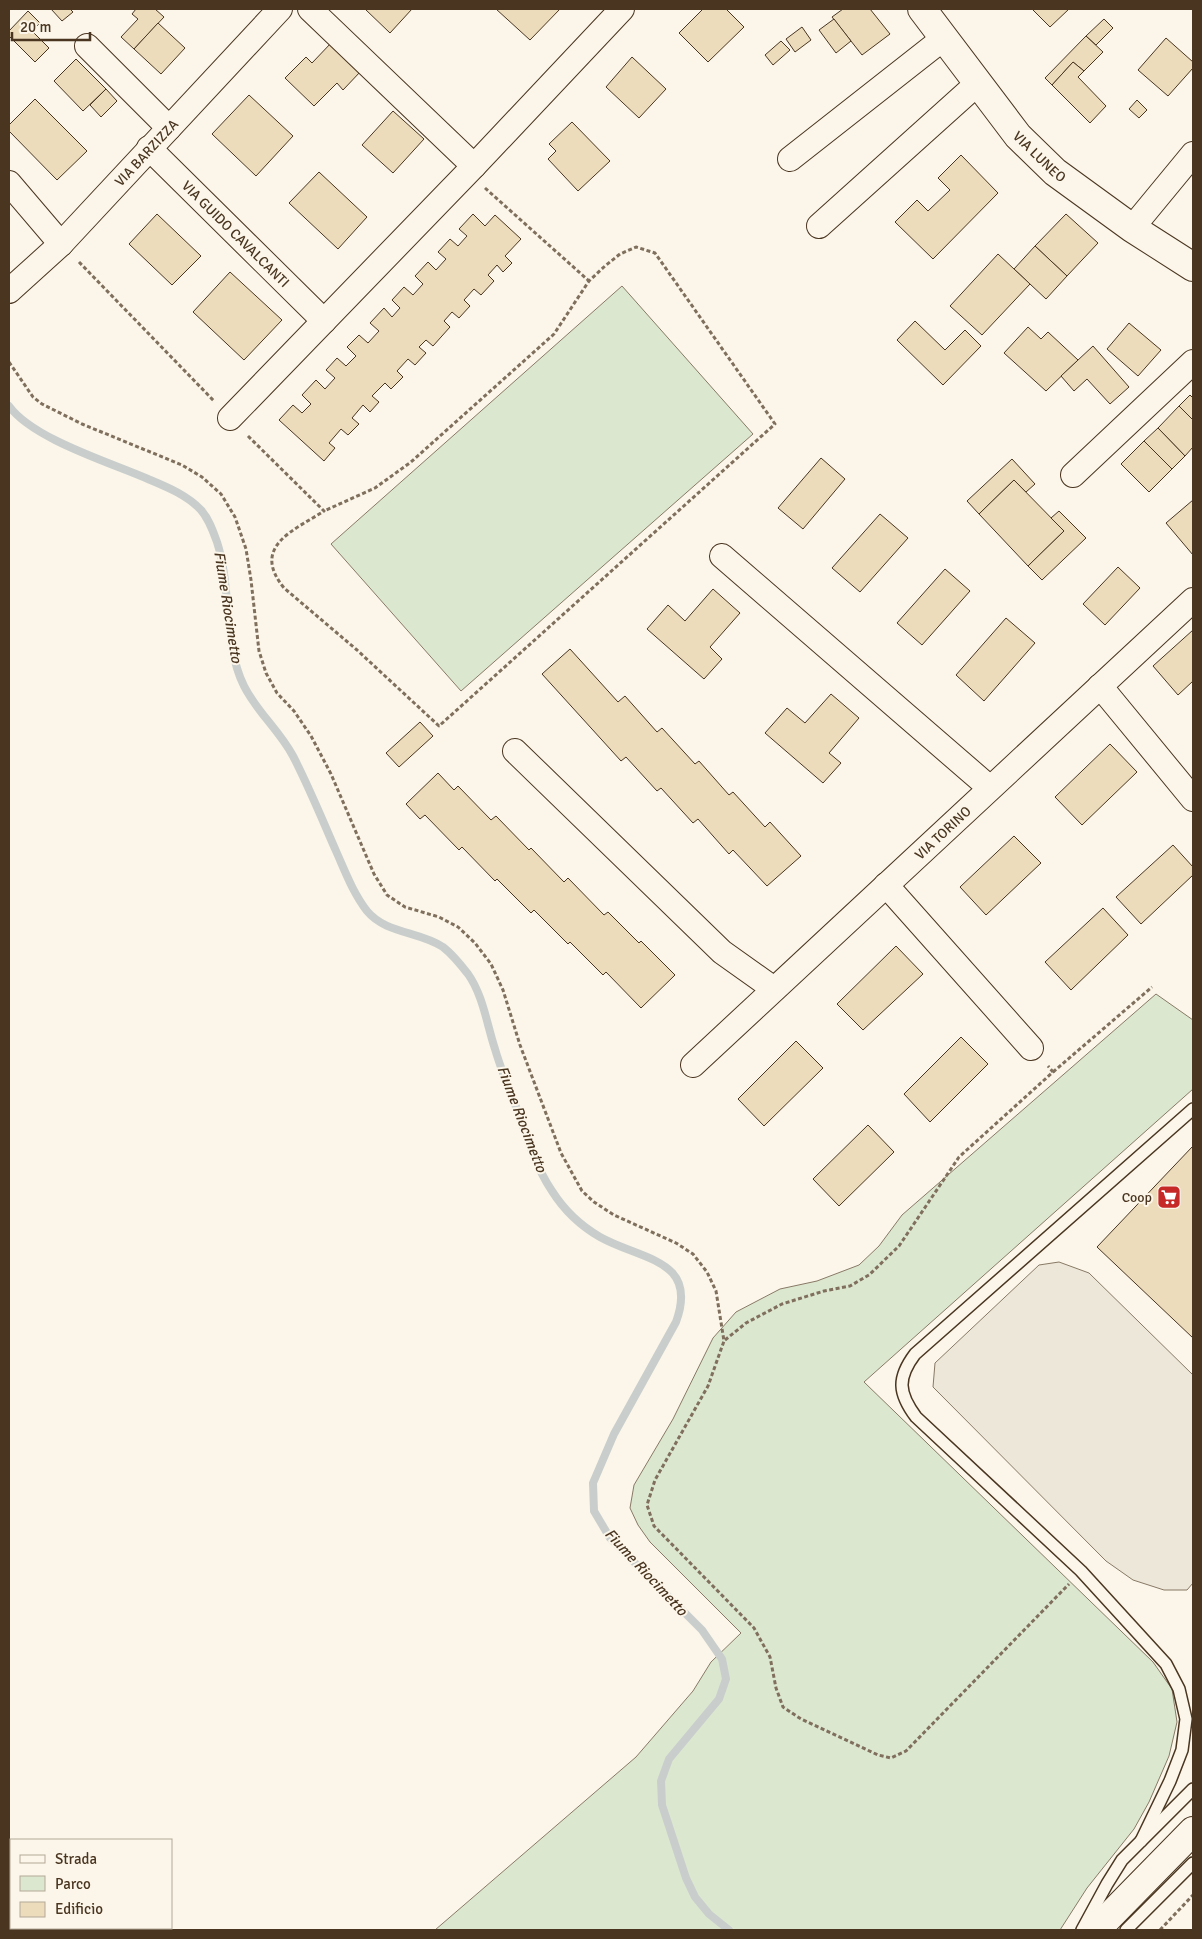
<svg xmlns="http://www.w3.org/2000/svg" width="1202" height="1939" font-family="Signika,sans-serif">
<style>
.green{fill:#dce7d0;stroke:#887966}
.parking{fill:#ede7d9;stroke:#887966}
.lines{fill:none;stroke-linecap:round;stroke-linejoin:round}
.stream{stroke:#c9cecd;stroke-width:8}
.building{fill:#ecdcbc;stroke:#4a3520}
.lane-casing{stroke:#4a3520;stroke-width:14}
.street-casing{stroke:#4a3520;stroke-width:26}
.secondary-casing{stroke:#4a3520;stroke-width:30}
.path{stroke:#7f6f5c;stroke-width:3;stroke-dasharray:4 2.5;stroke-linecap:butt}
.lane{stroke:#fbf6e9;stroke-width:11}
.street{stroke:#fbf6e9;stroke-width:24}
.secondary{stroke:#fbf6e9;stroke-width:28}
.labels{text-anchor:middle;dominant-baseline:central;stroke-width:4;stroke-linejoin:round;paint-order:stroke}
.street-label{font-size:14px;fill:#4a3520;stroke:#fbf6e9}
.poi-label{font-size:14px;fill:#4a3520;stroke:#fbf6e9;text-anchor:end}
.water-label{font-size:15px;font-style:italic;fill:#4a3520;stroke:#fbf6e9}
</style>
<rect width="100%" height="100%" fill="#fbf6e9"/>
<g class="green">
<polygon points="622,286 753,434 461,691 331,544"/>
<polygon points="1156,994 1193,1020 1193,1089 864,1382 1153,1662 1172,1689 1177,1722 1169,1756 1149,1802 1134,1829 1087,1888 1060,1930 435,1930 636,1757 693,1691 711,1662 741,1633 650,1542 638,1525 630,1508 634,1485 673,1419 713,1338 736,1312 780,1289 817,1281 859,1265 879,1246 902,1215"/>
</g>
<polygon class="parking" points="1059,1262 1089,1273 1193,1375 1193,1583 1187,1590 1164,1590 1133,1580 1106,1561 933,1387 935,1363 1039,1265"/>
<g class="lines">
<path class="stream" d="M 9,406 C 33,439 109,462 148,479 C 167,487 187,495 201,510 C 209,519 213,531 217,542 C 232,588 223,644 244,686 C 257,712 279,730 293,756 C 309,787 322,819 336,851 C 345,871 353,893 367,911 C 386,934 419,931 443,947 C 452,954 461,965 468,974 C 483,995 487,1025 495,1049 C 501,1070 510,1091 518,1112 C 527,1139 536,1167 552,1191 C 564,1210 581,1226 600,1237 C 641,1260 699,1259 676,1322 L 614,1434 L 593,1483 L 594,1511 L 610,1538 L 702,1630 L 722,1659 L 726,1679 L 719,1699 L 669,1759 L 661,1781 L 662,1805 L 686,1878 L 695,1897 L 709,1914 L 729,1930"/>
</g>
<g class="building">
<polygon points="51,9 70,9 73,12 62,21"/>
<polygon points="136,9 155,9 164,17 134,49 121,37 138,19 132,14"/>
<polygon points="365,9 412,9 390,33"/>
<polygon points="496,9 560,9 530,40"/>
<polygon points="703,9 726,9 744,27 708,62 679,33"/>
<polygon points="843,9 870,9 890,34 862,55 832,17"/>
<polygon points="1032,9 1069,9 1050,27"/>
<polygon points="28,11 40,23 32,31 49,48 35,62 9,36 9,31"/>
<polygon points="834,19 851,41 836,53 819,30"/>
<polygon points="1104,19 1113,28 1096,45 1086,36"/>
<polygon points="158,23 185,48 161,74 134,49"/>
<polygon points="802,27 811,40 795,52 786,39"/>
<polygon points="1086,36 1103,52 1084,71 1073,62 1052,85 1045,78"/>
<polygon points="1166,38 1193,62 1193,68 1168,96 1138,70"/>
<polygon points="781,41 790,50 773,65 765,55"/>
<polygon points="332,42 361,71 343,90 337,83 314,106 285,78 306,57 312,63"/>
<polygon points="632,57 666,89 639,118 606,87"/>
<polygon points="76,59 106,89 83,111 54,81"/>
<polygon points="1073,62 1084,71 1078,77 1106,106 1090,123 1052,85"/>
<polygon points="106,89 117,101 101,117 90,105"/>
<polygon points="249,95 293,136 256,176 212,134"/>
<polygon points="35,99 87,151 57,180 9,131 9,125"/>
<polygon points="1137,100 1147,110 1139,118 1129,109"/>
<polygon points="393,111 424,139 393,173 362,145"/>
<polygon points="572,122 610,161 578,191 548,159 556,151 549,144"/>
<polygon points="961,155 998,193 933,259 895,222 917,200 928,211 950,190 938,178"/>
<polygon points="319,172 367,217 338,249 289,203"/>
<polygon points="157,214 201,256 172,285 129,244"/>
<polygon points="473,214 485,226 495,215 521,239 505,256 512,263 503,272 497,265 488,275 494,281 481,295 474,289 464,300 470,306 459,318 452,312 444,321 450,327 433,346 426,340 419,347 426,353 415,365 408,359 397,371 403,377 391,389 385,383 372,396 379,402 370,412 363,405 352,418 359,424 348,435 341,429 329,443 335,448 324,461 279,420 293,405 302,413 311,404 302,395 316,380 325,389 335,378 326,370 337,358 346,366 356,356 347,347 359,335 368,343 379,331 370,323 384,308 392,317 400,308 392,300 404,287 413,295 423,284 415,276 428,262 436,270 446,259 438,252 450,239 458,246 467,236 459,229"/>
<polygon points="1066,214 1098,243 1067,276 1035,246"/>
<polygon points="1035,246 1067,276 1046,299 1014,269"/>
<polygon points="998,254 1030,284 982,335 950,306"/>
<polygon points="230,272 282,320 244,360 193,312"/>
<polygon points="915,321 945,350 965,330 981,346 943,385 897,340"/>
<polygon points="1129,323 1161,350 1138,376 1107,349"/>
<polygon points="1028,327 1041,339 1048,332 1078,360 1046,391 1004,353"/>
<polygon points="1093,346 1129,387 1110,404 1087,379 1074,391 1061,376"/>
<polygon points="1190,395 1193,398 1193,420 1179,406"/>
<polygon points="1179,406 1193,420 1193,447 1185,456 1158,428"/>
<polygon points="1158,428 1185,456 1172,469 1144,441"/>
<polygon points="1144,441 1172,469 1149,492 1121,464"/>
<polygon points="821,458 845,479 803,529 778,508"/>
<polygon points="1012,459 1035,484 1026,492 1014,480 979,514 967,501"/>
<polygon points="1014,480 1064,531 1028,566 979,514"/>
<polygon points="1193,500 1193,555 1166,523"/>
<polygon points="1059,511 1086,538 1042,580 1028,566 1064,531 1051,518"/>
<polygon points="880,514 908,538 860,592 832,568"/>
<polygon points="1118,567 1140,588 1105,625 1083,604"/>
<polygon points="945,569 970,591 922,645 897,623"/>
<polygon points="713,589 740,613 710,647 722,659 704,679 647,629 668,605 685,621"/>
<polygon points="1006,618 1035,643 984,701 956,675"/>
<polygon points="1193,630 1193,681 1178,695 1153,666"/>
<polygon points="570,649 618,702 625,696 657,732 662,728 695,764 699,761 729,795 733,792 765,827 770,822 801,856 767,886 733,850 729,854 698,819 693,823 661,788 657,791 626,757 621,761 542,674"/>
<polygon points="831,694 859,718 829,753 841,763 823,783 765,733 787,708 805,723"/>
<polygon points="420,722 433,736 399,767 386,753"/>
<polygon points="1110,744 1137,772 1082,825 1055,797"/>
<polygon points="438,773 454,790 458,786 491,820 496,816 529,850 531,848 564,882 568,878 604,915 608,912 639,943 641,941 675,975 641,1008 606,972 603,975 570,942 568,944 534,910 531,913 497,879 495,881 462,847 459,850 425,815 420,819 406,804"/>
<polygon points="1014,836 1041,863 986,915 960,887"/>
<polygon points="1173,845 1193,867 1193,875 1141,924 1116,897"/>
<polygon points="1103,908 1128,935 1071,990 1045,962"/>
<polygon points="896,946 923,974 863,1030 837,1004"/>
<polygon points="961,1037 988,1064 930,1122 904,1094"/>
<polygon points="796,1041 823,1068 764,1126 738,1099"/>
<polygon points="868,1125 894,1152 839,1206 813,1179"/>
<polygon points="1193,1146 1193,1338 1097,1247"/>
</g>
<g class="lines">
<g class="lane-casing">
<g id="lane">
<path d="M 1141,1841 L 1170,1781 L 1182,1750 L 1186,1719 L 1179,1689 L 1166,1664 L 1081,1571 L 916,1417 C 898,1393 897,1378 915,1354 L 1193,1109"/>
<polyline points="1082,1930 1107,1884 1122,1860 1193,1789"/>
<polyline points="1126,1930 1193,1863"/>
</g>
</g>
<g class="street-casing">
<g id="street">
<polyline points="310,9 474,166"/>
<polyline points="87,46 169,128"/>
<path id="s1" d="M 149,148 L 324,321"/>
<polyline points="790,159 944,38"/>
<polyline points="9,183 61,244"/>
<polyline points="819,226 978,83"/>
<polyline points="1132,228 1193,154"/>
<path id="s2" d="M 9,291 L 61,244 L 280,9"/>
<polyline points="230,418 474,166 622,9"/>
<polyline points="1073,475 1193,362"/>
<polyline points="722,556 990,788"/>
<polyline points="1100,686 1193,799"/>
<polyline points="515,751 722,952 774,989"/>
<polyline points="886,885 1031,1048"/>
<path id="s3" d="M 693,1065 L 1193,600"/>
</g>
</g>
<g class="secondary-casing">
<g id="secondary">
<path id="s4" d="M 922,9 L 1018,136 L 1055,172 L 1132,228 L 1193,267"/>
<polyline points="1096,1930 1193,1831"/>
</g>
</g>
<g class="path">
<polyline points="485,188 589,281"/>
<polyline points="79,262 214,401"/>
<polyline points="9,362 33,397 42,404 82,424 182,465 202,477 221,494 235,517 246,549 251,580 259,651 266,673 277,693 294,711 311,736 331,774 374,874 387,895 405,907 439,917 458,927 475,943 491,964 503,990 520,1045 561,1153 582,1191 594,1202 614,1215 676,1243 693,1254 707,1272 716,1291 724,1341 708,1386 655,1480 647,1505 654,1526 754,1628 770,1657 776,1688 783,1707 801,1719 878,1755 891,1758 906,1751 1069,1584"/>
<path d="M 248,436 L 324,511 C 295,530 250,546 284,588 L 357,650 L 439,726 L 775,424 L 655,253 L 636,247 L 620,254 L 605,266 L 589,281 L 554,334 L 411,462 L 375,488 L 324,511"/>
<polyline points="1053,1072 1152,987"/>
<polyline points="725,1340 746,1323 782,1304 824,1291 850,1286 869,1275 899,1246 959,1157 1053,1072 1048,1066"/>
<polyline points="1160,1930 1193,1895"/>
</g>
<use href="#lane" class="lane"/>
<use href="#street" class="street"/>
<use href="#secondary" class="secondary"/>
</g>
<defs>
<g id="supermarket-square" transform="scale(1.25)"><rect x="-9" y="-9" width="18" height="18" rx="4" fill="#c62828" stroke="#fbf6e9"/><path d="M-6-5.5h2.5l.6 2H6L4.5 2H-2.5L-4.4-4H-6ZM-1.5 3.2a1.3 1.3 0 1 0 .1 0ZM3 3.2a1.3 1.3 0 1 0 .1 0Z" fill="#fff"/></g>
</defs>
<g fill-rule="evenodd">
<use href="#supermarket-square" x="1169" y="1197"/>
</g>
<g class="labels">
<g class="street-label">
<text stroke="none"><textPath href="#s2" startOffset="195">VIA BARZIZZA</textPath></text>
<text stroke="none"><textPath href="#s4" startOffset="189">VIA LUNEO</textPath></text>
<text stroke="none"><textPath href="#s1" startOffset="122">VIA GUIDO CAVALCANTI</textPath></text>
<text stroke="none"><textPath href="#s3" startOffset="341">VIA TORINO</textPath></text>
</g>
<g class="poi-label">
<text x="1152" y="1197">Coop</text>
</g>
<g class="water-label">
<text transform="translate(228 607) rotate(81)">Fiume Riocimetto</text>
<text transform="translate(522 1119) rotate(69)">Fiume Riocimetto</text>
<text transform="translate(646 1572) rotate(47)">Fiume Riocimetto</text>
</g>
</g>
<rect width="1202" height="1939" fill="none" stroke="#4a3520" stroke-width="20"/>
<rect x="10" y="1839" width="162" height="90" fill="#fbf6e9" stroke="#b4a999"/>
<rect x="20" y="1855" width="25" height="8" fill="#fbf6e9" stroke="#b4a999"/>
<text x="55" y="1864" font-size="15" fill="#4a3520">Strada</text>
<rect x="20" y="1876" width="25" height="15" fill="#dce7d0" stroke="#b4a999"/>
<text x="55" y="1889" font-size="15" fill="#4a3520">Parco</text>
<rect x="20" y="1902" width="25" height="15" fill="#ecdcbc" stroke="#b4a999"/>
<text x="55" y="1914" font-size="15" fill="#4a3520">Edificio</text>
<path d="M12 32v8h78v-8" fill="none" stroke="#4a3520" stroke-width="2.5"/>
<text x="20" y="32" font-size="15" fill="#4a3520" stroke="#fbf6e9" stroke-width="4" paint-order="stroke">20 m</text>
</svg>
